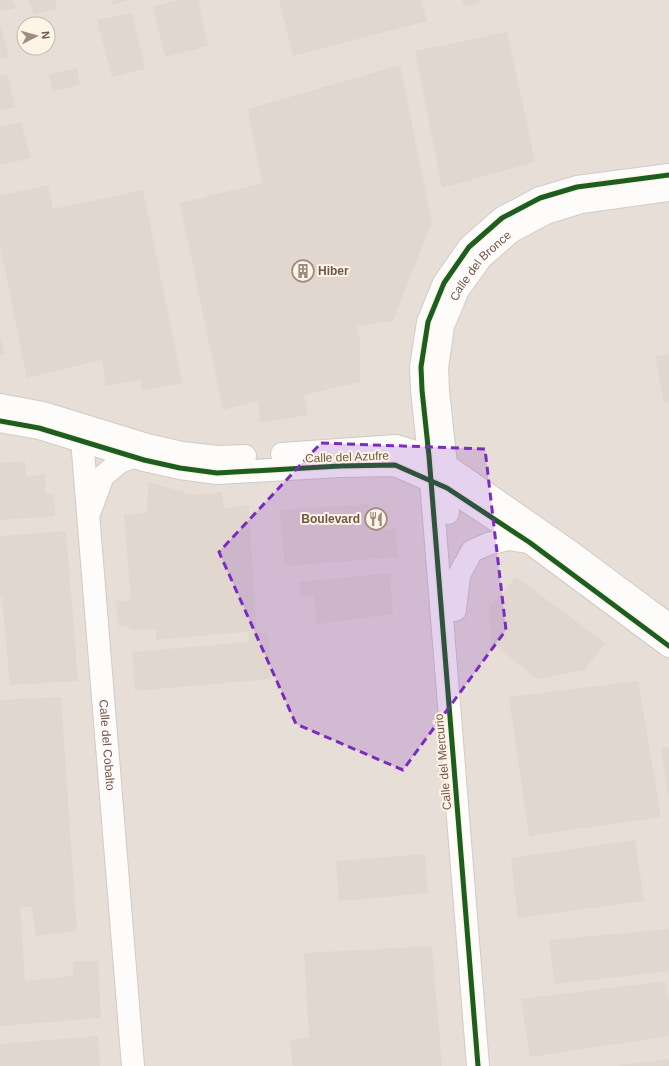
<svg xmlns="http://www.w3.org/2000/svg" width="669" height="1066" font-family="Helvetica,sans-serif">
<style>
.industrial{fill:#e7ded8;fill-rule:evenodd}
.building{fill:#e1d7cf}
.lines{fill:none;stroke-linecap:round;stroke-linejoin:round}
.minor-casing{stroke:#d4cac4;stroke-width:24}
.minor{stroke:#fefcfb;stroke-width:22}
.cycleway-casing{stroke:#fef4e6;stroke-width:8}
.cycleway{stroke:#1b5e20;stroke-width:5}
.marked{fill:#7b2cbf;fill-opacity:0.2;stroke:#7b2cbf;stroke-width:3;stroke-dasharray:8 5;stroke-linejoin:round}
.labels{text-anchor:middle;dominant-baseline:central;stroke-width:4;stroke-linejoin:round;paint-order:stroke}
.street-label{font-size:12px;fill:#715549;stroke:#fef4e6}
.poi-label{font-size:12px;font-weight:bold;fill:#715549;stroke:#fef4e6;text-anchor:start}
</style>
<rect width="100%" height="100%" fill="#f5eee7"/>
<path class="industrial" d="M 0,0 L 669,0 L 669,1066 L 0,1066 ZM 24,24 L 48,24 L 48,48 L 24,48 Z"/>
<g class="building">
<polygon points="0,0 13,0 16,8 0,12"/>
<polygon points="29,0 55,0 57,9 34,15"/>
<polygon points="111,0 128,0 112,5"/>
<polygon points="178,0 198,0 208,46 165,57 153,7"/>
<polygon points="279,0 421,0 427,21 293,56"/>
<polygon points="462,0 479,0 480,3 464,7"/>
<polygon points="132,13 145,69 112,77 97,20"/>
<polygon points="0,24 9,57 0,59"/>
<polygon points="507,32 535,162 442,188 415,51"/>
<polygon points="400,65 432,222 393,321 357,326 360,342 360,382 304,395 308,415 260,423 258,401 223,410 180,203 262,183 248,109"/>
<polygon points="77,68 80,85 53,91 49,75"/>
<polygon points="7,74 15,107 0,111 0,76"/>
<polygon points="21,122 31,158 0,165 0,127"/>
<polygon points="48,185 53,209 143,190 182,383 142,390 141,379 106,386 102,360 27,378 0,245 0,196"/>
<polygon points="0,336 5,354 0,355"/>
<polygon points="669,354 669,402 664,403 655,356"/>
<polygon points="25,461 26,477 45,474 46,494 54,494 55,516 0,520 0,463"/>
<polygon points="148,482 195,495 222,492 224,508 249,505 256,631 156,640 157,629 135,630 118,625 116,601 131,601 124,515 147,513"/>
<polygon points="368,504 369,532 395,528 398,557 285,566 280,510"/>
<polygon points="66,531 78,681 10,685 2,597 0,598 0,536"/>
<polygon points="390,573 393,614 317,624 314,596 301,597 299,582"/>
<polygon points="516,577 605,643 584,670 537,679 492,643 489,608"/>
<polygon points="248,632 268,634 271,679 135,691 132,652 249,642"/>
<polygon points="638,681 661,817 529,836 509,697"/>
<polygon points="61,697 77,931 36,936 32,907 20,907 25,981 73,976 73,962 98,961 101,1018 0,1026 0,700"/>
<polygon points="669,747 669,794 668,795 661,748"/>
<polygon points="635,840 644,901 518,918 511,858"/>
<polygon points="425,854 428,893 339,901 336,861"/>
<polygon points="669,929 669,971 555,984 549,940"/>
<polygon points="432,946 442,1066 293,1066 290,1040 309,1037 304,953"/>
<polygon points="665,981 669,1003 669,1036 530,1057 521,999"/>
<polygon points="98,1036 100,1066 0,1066 0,1044"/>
<polygon points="669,1059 669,1066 620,1066 620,1065"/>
</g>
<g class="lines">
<g class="minor-casing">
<g id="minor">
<polyline points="0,405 43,413 147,445 182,453 218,457 245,456"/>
<polyline points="0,421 39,428 144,460 180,468 217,473 340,466 395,465 447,488 529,542 669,646"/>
<path id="s1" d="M 81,427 L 133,1066"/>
<polyline points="282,454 396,446 429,456 446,465 571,552 669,625"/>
<polyline points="90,511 103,476 120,462 133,457"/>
<path id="s2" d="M 448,513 L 446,465 L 438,391 L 437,368 L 443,326 L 458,290 L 481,258 L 512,231 L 546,213 L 581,202 L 669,190"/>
<polyline points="455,610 459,575 472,551 488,544 508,539 529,542"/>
<polyline points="478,1066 429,456 422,390 421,367 428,322 444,283 469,247 502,218 540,198 577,187 669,175"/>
</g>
</g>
<use href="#minor" class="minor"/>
<g class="cycleway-casing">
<g id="cycleway">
<polyline points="0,421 39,428 144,460 180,468 217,473 340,466 395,465 447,488 529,542 669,646"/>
<polyline points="478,1066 429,456 422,390 421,367 428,322 444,283 469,247 502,218 540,198 577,187 669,175"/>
</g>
</g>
<use href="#cycleway" class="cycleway"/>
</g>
<path class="marked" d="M 321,443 L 485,449 L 506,630 L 403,770 L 296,724 L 219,552 Z"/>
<defs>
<g id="building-ring" transform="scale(1.15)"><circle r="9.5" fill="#fef4e6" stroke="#9f8b80" stroke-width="1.5"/><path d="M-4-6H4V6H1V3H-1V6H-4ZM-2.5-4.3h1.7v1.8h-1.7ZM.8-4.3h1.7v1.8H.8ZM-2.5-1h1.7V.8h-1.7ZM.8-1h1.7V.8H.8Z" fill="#9f8b80"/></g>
<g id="restaurant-ring" transform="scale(1.15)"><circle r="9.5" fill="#fef4e6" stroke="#9f8b80" stroke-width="1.5"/><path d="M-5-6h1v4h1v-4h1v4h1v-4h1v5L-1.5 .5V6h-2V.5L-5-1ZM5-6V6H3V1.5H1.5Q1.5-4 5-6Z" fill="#9f8b80"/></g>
</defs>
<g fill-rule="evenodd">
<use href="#building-ring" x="303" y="271"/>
<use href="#restaurant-ring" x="376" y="519"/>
</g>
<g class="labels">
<g class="street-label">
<text stroke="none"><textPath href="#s2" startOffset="260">Calle del Bronce</textPath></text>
<text transform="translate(347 457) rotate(-2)">Calle del Azufre</text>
<text stroke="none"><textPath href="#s1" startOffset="319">Calle del Cobalto</textPath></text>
<text transform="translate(443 762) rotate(-95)">Calle del Mercurio</text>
</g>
<g class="poi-label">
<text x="318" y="271">Hiber</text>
<text x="360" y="519" text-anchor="end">Boulevard</text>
</g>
</g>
<g transform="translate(36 36) rotate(84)"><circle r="19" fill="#fef4e6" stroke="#c6b4a7"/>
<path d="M0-3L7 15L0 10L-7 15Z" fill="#9f8b80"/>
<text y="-6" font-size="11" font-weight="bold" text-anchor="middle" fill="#715549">N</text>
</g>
</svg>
